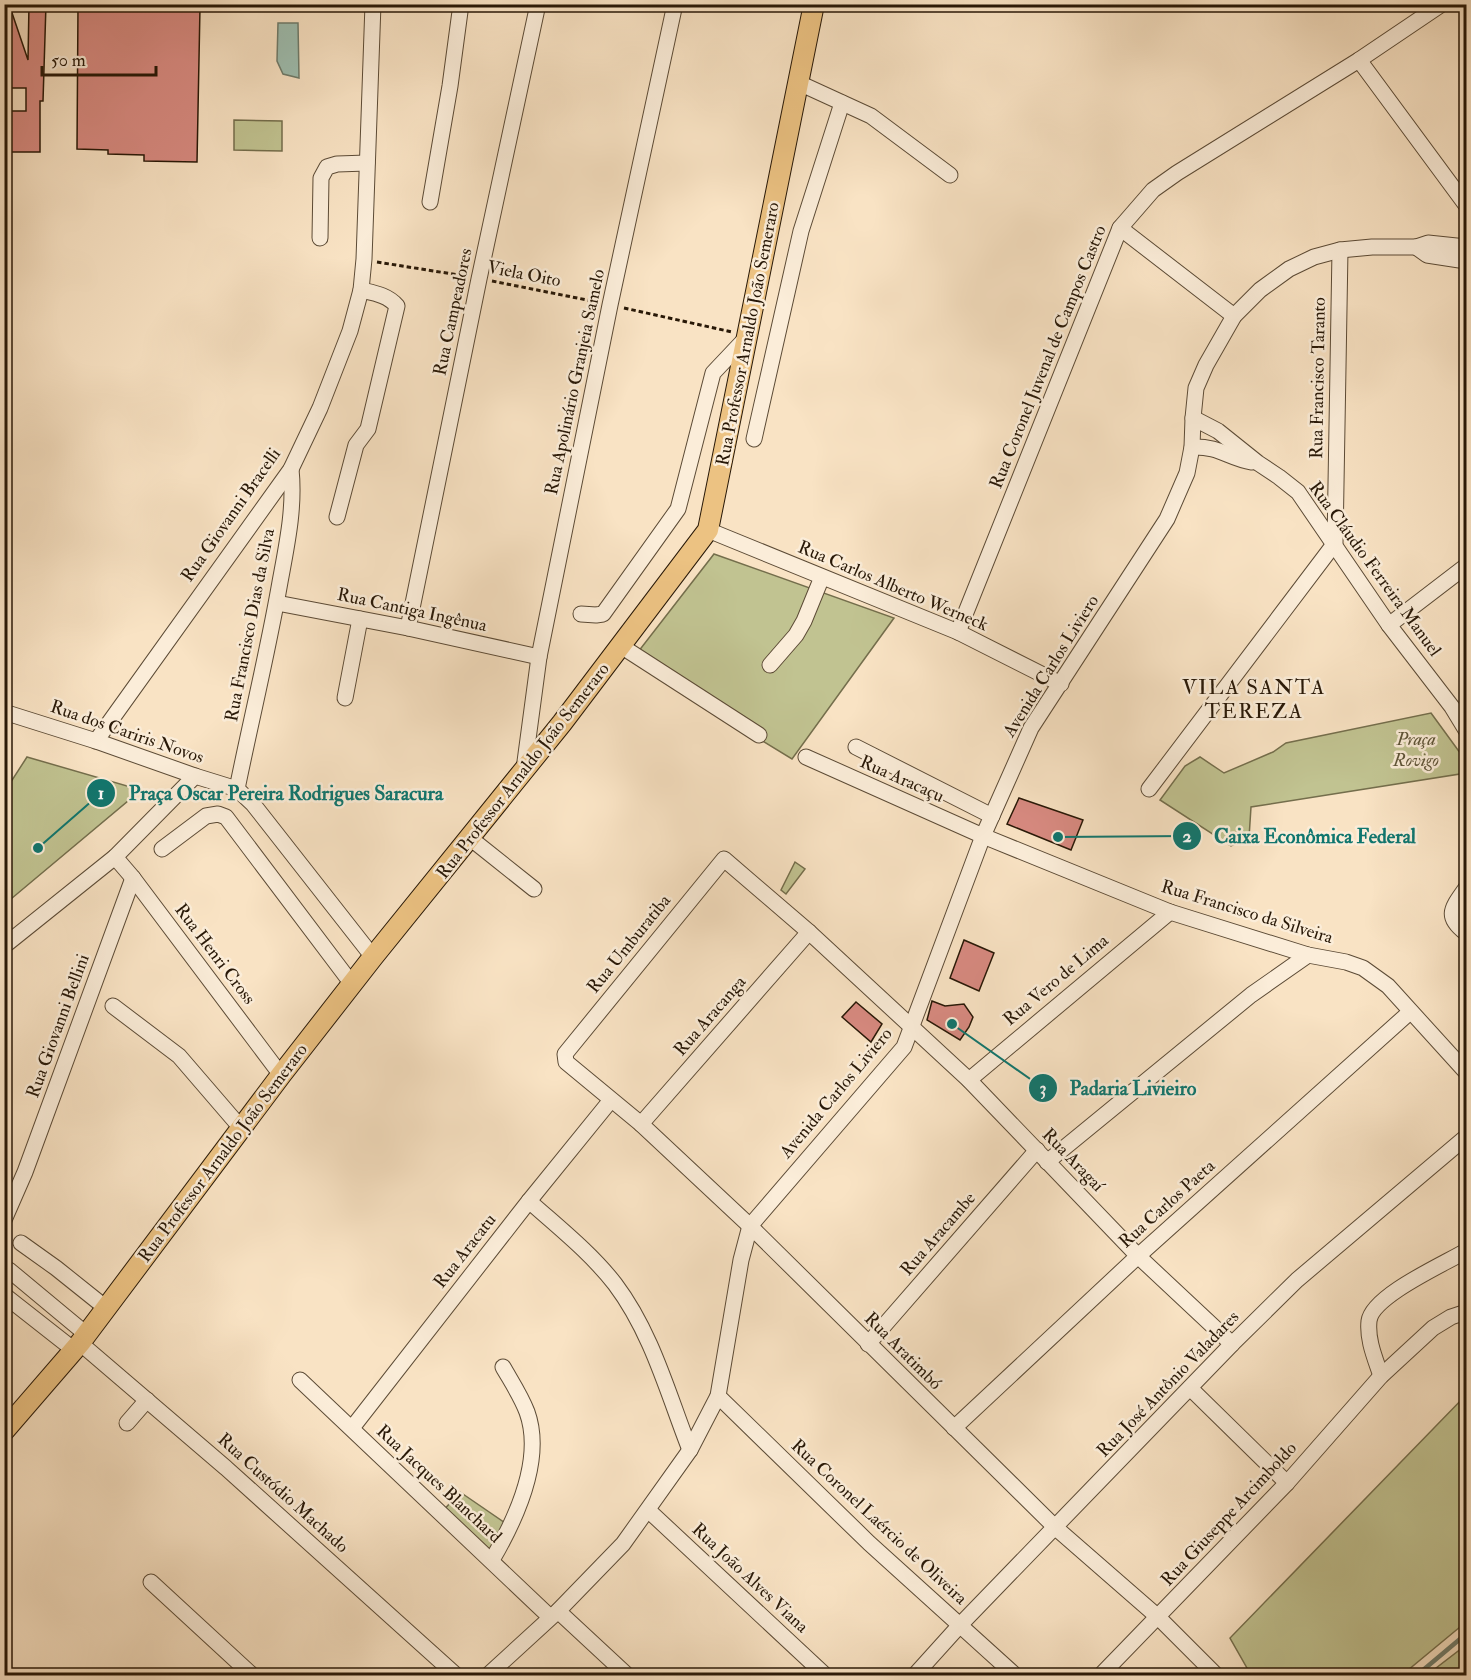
<svg xmlns="http://www.w3.org/2000/svg" width="1471" height="1680" font-family="'IM FELL Double Pica',serif">
<style>
.green{fill:#c1c391;stroke:#746e4c;stroke-width:1.5}
.water{fill:#9ebeb0;stroke:#6f7c6c;stroke-width:1.5}
.lines{fill:none;stroke-linecap:round;stroke-linejoin:round}
.stream{stroke:#6f7c6c;stroke-width:4.5}
.building{fill:#d88a81;stroke:#281807;stroke-width:1.5}
.minor-casing{stroke:#5c4b36;stroke-width:17}
.major-casing{stroke:#281807;stroke-width:22}
.path{stroke:#281807;stroke-width:3;stroke-dasharray:4.5 3;stroke-linecap:butt}
.minor{stroke:#fbedd9;stroke-width:15}
.major{stroke:#ecc282;stroke-width:20}
.labels{text-anchor:middle;dominant-baseline:central;stroke-width:5;stroke-linejoin:round;paint-order:stroke}
.street-label{font-size:18px;fill:#281807;stroke:#fbedd9}
.park-label{font-size:18px;font-style:italic;fill:#5e5437;stroke:#fbedd9}
.quarter-label{font-size:21px;letter-spacing:1.5px;fill:#281807;stroke:#fbedd9}
.leader{fill:none;stroke:#0f766e;stroke-width:2}
.callout-dot{fill:#0f766e;stroke:#fbedd9;stroke-width:2}
.mark-label{font-size:18px;text-anchor:middle;font-weight:bold;fill:#fff}
.callout-label{font-size:20px;text-anchor:middle;font-weight:bold;fill:#0f766e;stroke:#fbedd9;stroke-width:5;stroke-linejoin:round;paint-order:stroke}
</style>
<rect width="100%" height="100%" fill="#f9e3c4"/>
<filter id="stains"><feTurbulence type="fractalNoise" baseFrequency=".00333" numOctaves="4"/><feColorMatrix values="0 0 0 0 .2 0 0 0 0 .09 0 0 0 0 .02 0 0 0 .5 -.17"/></filter>
<radialGradient id="worn" r=".72"><stop offset=".6" stop-color="#630" stop-opacity="0"/><stop offset="1" stop-color="#630" stop-opacity=".3"/></radialGradient>
<g class="green">
<polygon points="234,120 282,121 282,151 234,150"/>
<polygon points="714,554 894,618 792,759 631,661"/>
<polygon points="1431,713 1466,761 1466,773 1251,807 1249,838 1231,846 1160,800 1185,766 1200,757 1224,773 1273,752 1286,743"/>
<polygon points="27,757 141,790 5,904 5,791"/>
<polygon points="795,862 805,869 786,894 781,890"/>
<polygon points="1466,1395 1466,1622 1402,1675 1251,1675 1230,1638"/>
<polygon points="460,1492 508,1525 493,1554 442,1512"/>
<polygon points="1466,1645 1466,1675 1427,1675"/>
</g>
<polygon class="water" points="278,23 298,23 299,78 283,74 277,61"/>
<g class="lines">
<polyline class="stream" points="1416,1676 1466,1634"/>
</g>
<g class="building">
<polygon points="4,4 9,4 28,60 29,4 46,4 43,101 40,101 40,152 4,152 4,111 26,111 26,88 4,88"/>
<polygon points="131,5 200,7 197,162 144,161 144,155 108,154 108,150 77,149 78,6"/>
<polygon points="1019,798 1083,820 1071,850 1007,824"/>
<polygon points="964,940 994,953 979,991 950,978"/>
<polygon points="932,1001 945,1006 964,1004 973,1017 969,1027 960,1040 927,1020"/>
<polygon points="856,1002 882,1024 871,1042 842,1017"/>
</g>
<g class="lines">
<g class="minor-casing">
<g id="minor">
<polyline points="1359,60 1466,205"/>
<polyline points="799,83 871,116 950,175"/>
<polyline points="430,202 450,86 461,4"/>
<polyline points="1120,228 1234,316"/>
<polyline points="320,238 321,178 327,167 337,164 367,163"/>
<polyline points="1416,247 1427,255 1466,261"/>
<polyline points="1193,418 1218,431 1258,463 1279,477 1298,492 1389,625 1452,707 1466,730"/>
<polyline points="754,439 801,231 842,103"/>
<path d="M 1192,447 C 1220,446 1228,458 1252,462"/>
<path d="M 337,517 L 356,445 L 368,429 L 397,306 C 388,295 374,293 361,290"/>
<polyline points="708,530 958,632 1061,684"/>
<polyline points="277,603 408,628 539,657"/>
<polyline points="581,614 596,615 603,614 678,509 713,373 747,337"/>
<polyline points="1389,625 1466,566"/>
<polyline points="408,628 479,279 538,4"/>
<polyline points="958,632 1120,228 1153,190 1177,173 1359,60 1442,4"/>
<polyline points="621,646 759,735"/>
<polyline points="770,665 796,635 804,621 822,577"/>
<polyline points="345,698 360,619"/>
<polyline points="4,712 96,741 195,776 237,789 253,804 373,957"/>
<polyline points="96,741 291,469 320,408 350,331 361,290 364,259 373,4"/>
<polyline points="856,747 992,816"/>
<polyline points="806,757 983,836 1170,912 1308,955 1346,962 1363,968 1388,986 1466,1072"/>
<polyline points="524,769 539,657 610,305 675,4"/>
<path d="M 237,789 C 251,720 268,651 280,582 C 287,544 295,507 291,469"/>
<polyline points="1149,789 1335,543 1340,250"/>
<polyline points="470,838 534,889"/>
<polyline points="162,849 206,816 218,814 226,817 352,984"/>
<polyline points="115,857 133,878 281,1075"/>
<path d="M 1466,888 C 1453,907 1443,916 1466,933"/>
<polyline points="4,946 115,857 195,776"/>
<polyline points="113,1006 179,1056 241,1128"/>
<polyline points="969,1080 1170,912"/>
<polyline points="641,1124 809,932"/>
<polyline points="1047,1162 1251,995 1308,955"/>
<path d="M 529,1201 C 558,1227 591,1253 615,1284 C 652,1333 668,1394 690,1450"/>
<polyline points="4,1220 25,1172 133,878"/>
<polyline points="21,1243 56,1268 106,1308"/>
<polyline points="9,1270 86,1334"/>
<polyline points="4,1295 74,1350"/>
<polyline points="80,1343 226,1468 457,1676"/>
<polyline points="868,1344 1037,1150"/>
<path d="M 1381,1376 C 1375,1358 1367,1340 1369,1321 C 1372,1296 1444,1264 1466,1251"/>
<polyline points="300,1380 550,1617"/>
<polyline points="1190,1388 1287,1483"/>
<polyline points="718,1396 869,1543 1016,1676"/>
<polyline points="127,1423 147,1400"/>
<polyline points="352,1428 529,1201 611,1100"/>
<polyline points="954,1428 1138,1256 1410,1012"/>
<polyline points="648,1510 826,1676"/>
<path d="M 492,1560 C 516,1519 544,1459 527,1412 C 521,1396 511,1381 503,1367"/>
<polyline points="151,1582 253,1676"/>
<polyline points="558,1611 628,1676"/>
<polyline points="487,1676 558,1611 623,1544 690,1450 718,1396 741,1260 750,1226 904,1047 983,836 1031,728 1167,519 1187,473 1192,447 1193,418 1196,388 1206,365 1234,316 1260,290 1289,269 1314,257 1340,250 1372,247 1416,247 1428,243 1466,247"/>
<polyline points="914,1676 960,1625 1232,1344 1297,1280 1466,1137"/>
<polyline points="1100,1676 1287,1483 1381,1376 1433,1328 1451,1317 1466,1312"/>
<polyline points="1217,1676 1158,1617 1056,1528 750,1226 641,1124 566,1062 565,1054 724,859 809,932 969,1080 1138,1256 1232,1344"/>
</g>
</g>
<g class="major-casing">
<polyline id="major" points="4,1431 80,1343 281,1075 373,957 562,723 708,530 814,4"/>
</g>
<g class="path">
<polyline points="377,262 465,276"/>
<polyline points="492,281 597,302"/>
<polyline points="624,308 732,332"/>
</g>
<use href="#minor" class="minor"/>
<use href="#major" class="major"/>
</g>
<g class="labels">
<g class="street-label">
<text transform="translate(524 274) rotate(11)">Viela Oito</text>
<text transform="translate(453 312) rotate(-78)">Rua Campeadores</text>
<text transform="translate(748 334) rotate(-79)">Rua Professor Arnaldo João Semeraro</text>
<text transform="translate(1048 357) rotate(-68)">Rua Coronel Juvenal de Campos Castro</text>
<text transform="translate(1318 378) rotate(-89)">Rua Francisco Taranto</text>
<text transform="translate(575 382) rotate(-78)">Rua Apolinário Granjeia Samelo</text>
<text transform="translate(231 515) rotate(-55)">Rua Giovanni Bracelli</text>
<text transform="translate(1375 569) rotate(54)">Rua Cláudio Ferreira Manuel</text>
<text transform="translate(893 586) rotate(23)">Rua Carlos Alberto Werneck</text>
<text transform="translate(412 610) rotate(12)">Rua Cantiga Ingênua</text>
<text transform="translate(250 625) rotate(-79)">Rua Francisco Dias da Silva</text>
<text transform="translate(1051 666) rotate(-58)">Avenida Carlos Liviero</text>
<text transform="translate(127 732) rotate(19)">Rua dos Cariris Novos</text>
<text transform="translate(523 771) rotate(-52)">Rua Professor Arnaldo João Semeraro</text>
<text transform="translate(902 779) rotate(24)">Rua Aracaçu</text>
<text transform="translate(1247 912) rotate(17)">Rua Francisco da Silveira</text>
<text transform="translate(629 944) rotate(-51)">Rua Umburatiba</text>
<text transform="translate(215 954) rotate(53)">Rua Henri Cross</text>
<text transform="translate(1056 980) rotate(-40)">Rua Vero de Lima</text>
<text transform="translate(710 1016) rotate(-49)">Rua Aracanga</text>
<text transform="translate(58 1026) rotate(-70)">Rua Giovanni Bellini</text>
<text transform="translate(836 1093) rotate(-50)">Avenida Carlos Liviero</text>
<text transform="translate(223 1153) rotate(-53)">Rua Professor Arnaldo João Semeraro</text>
<text transform="translate(1073 1160) rotate(46)">Rua Aragaí</text>
<text transform="translate(1167 1204) rotate(-42)">Rua Carlos Paeta</text>
<text transform="translate(938 1234) rotate(-49)">Rua Aracambe</text>
<text transform="translate(465 1251) rotate(-52)">Rua Aracatu</text>
<text transform="translate(903 1351) rotate(45)">Rua Aratimbó</text>
<text transform="translate(1168 1384) rotate(-46)">Rua José Antônio Valadares</text>
<text transform="translate(439 1484) rotate(43)">Rua Jacques Blanchard</text>
<text transform="translate(283 1493) rotate(42)">Rua Custódio Machado</text>
<text transform="translate(1229 1514) rotate(-47)">Rua Giuseppe Arcimboldo</text>
<text transform="translate(879 1522) rotate(43)">Rua Coronel Laércio de Oliveira</text>
<text transform="translate(750 1578) rotate(43)">Rua João Alves Viana</text>
</g>
<g class="park-label">
<text x="1416" y="739">Praça<tspan x="1416" dy="21">Rovigo</tspan></text>
</g>
<g class="quarter-label">
<text x="1254" y="687">VILA SANTA<tspan x="1254" dy="24">TEREZA</tspan></text>
</g>
</g>
<path class="leader" d="M38 848L101 793M1058 837L1187 836M952 1024L1043 1088"/>
<g class="callout-dot">
<circle cx="38" cy="848" r="6"/>
<circle cx="1058" cy="837" r="6"/>
<circle cx="952" cy="1024" r="6"/>
<circle cx="101" cy="793" r="15"/>
<circle cx="1187" cy="836" r="15"/>
<circle cx="1043" cy="1088" r="15"/>
</g>
<g class="mark-label">
<text x="101" y="799">1</text>
<text x="1187" y="842">2</text>
<text x="1043" y="1094">3</text>
</g>
<g class="callout-label">
<text x="286" y="800">Praça Oscar Pereira Rodrigues Saracura</text>
<text x="1315" y="843">Caixa Econômica Federal</text>
<text x="1133" y="1095">Padaria Livieiro</text>
</g>
<rect width="1471" height="1680" fill="none" stroke="#f9e3c4" stroke-width="24"/>
<rect x="6" y="6" width="1459" height="1668" fill="none" stroke="#281807" stroke-width="3"/>
<rect x="12" y="12" width="1447" height="1656" fill="none" stroke="#281807" stroke-width="1.5"/>
<path d="M42 66v9h114v-9" fill="none" stroke="#281807" stroke-width="3"/>
<text x="51" y="66" font-size="18" fill="#281807" stroke="#fbedd9" stroke-width="4.5" paint-order="stroke">50 m</text>
<rect width="100%" height="100%" filter="url(#stains)"/>
<rect width="100%" height="100%" fill="url(#worn)"/>
</svg>
